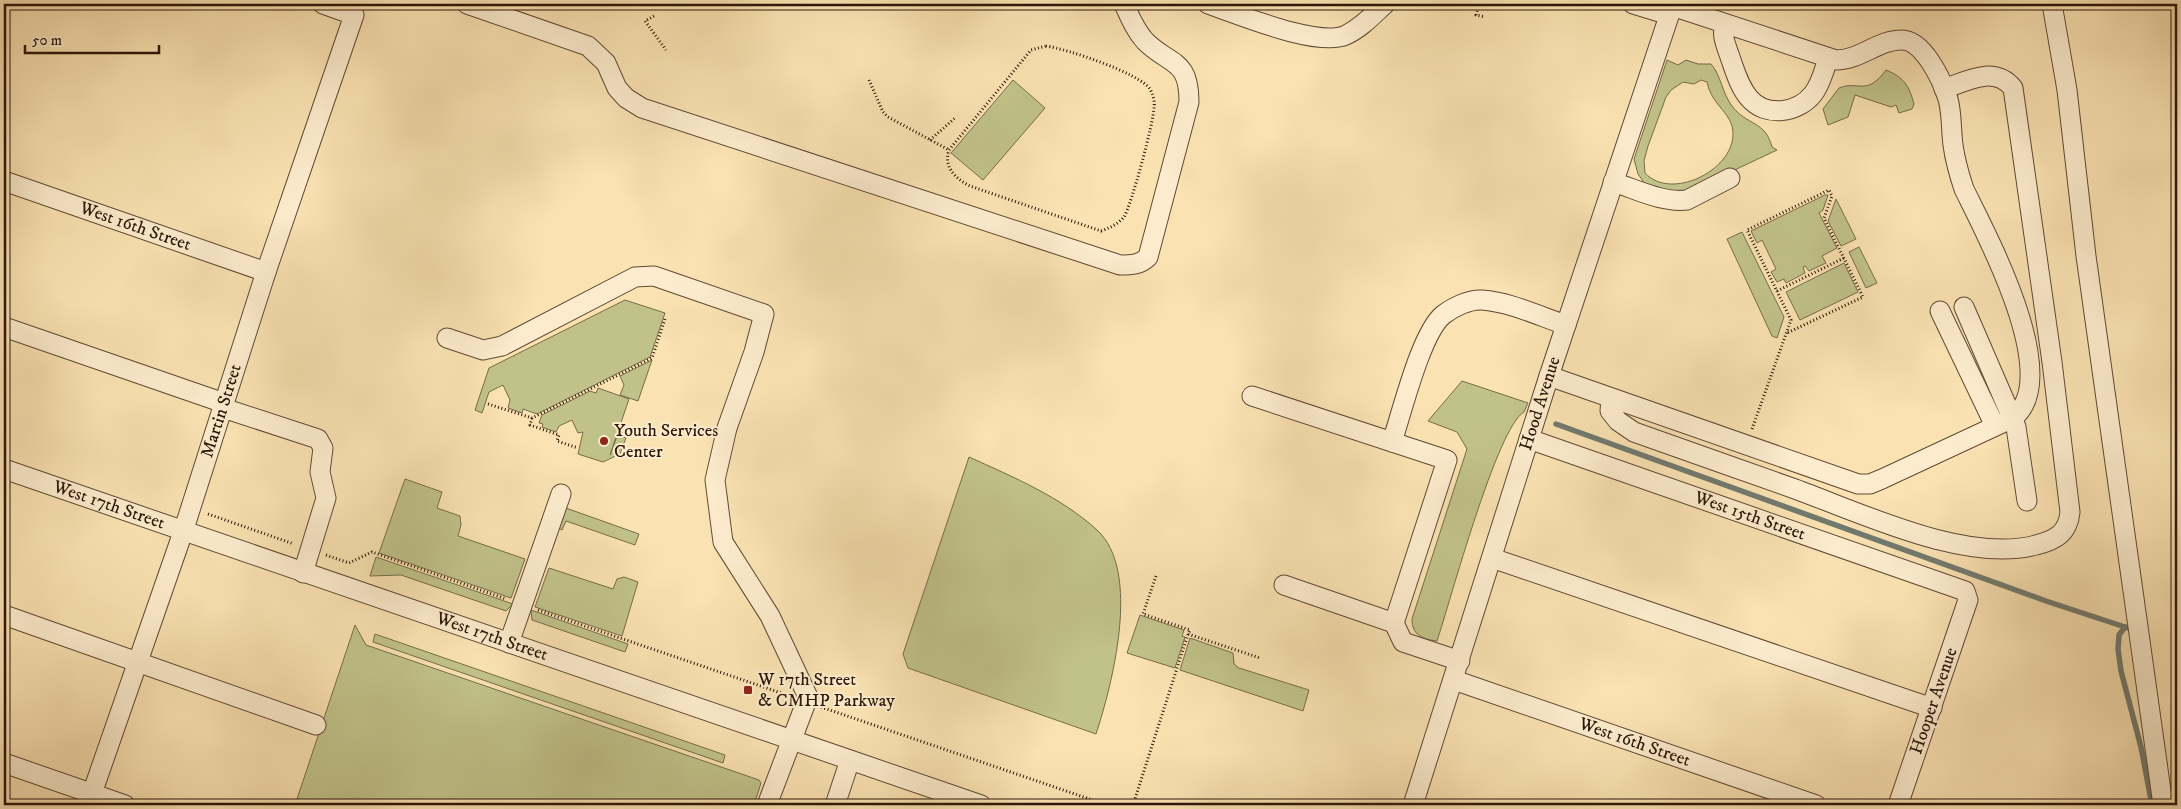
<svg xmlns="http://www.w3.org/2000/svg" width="2181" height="809" font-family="'IM FELL DW Pica',serif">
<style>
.green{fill:#c1c28a;stroke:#766c4a;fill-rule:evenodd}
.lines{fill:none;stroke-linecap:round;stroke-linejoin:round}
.stream{stroke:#717a6f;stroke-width:5.5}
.minor-casing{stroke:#604933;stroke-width:21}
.path{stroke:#2c1609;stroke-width:3;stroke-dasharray:1 2.5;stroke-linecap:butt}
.minor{stroke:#fceccd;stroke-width:19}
.poi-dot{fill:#8f2418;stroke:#fceccd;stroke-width:2}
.labels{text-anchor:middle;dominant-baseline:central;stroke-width:4;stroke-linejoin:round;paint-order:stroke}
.street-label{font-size:18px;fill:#2c1609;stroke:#fceccd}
.poi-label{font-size:18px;fill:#2c1609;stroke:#fceccd;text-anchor:start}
</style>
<rect width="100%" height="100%" fill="#fae2b2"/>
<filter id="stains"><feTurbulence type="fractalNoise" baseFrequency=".004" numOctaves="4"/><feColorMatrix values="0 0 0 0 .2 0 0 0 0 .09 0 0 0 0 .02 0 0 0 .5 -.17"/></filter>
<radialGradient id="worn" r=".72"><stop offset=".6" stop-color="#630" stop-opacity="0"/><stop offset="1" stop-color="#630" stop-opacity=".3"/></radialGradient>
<g class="green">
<path d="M 1667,60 L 1678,65 L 1686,60 L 1698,64 L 1711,64 C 1721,75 1722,93 1732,106 C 1747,126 1765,120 1772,147 L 1777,150 L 1690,191 L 1675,194 L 1645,184 L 1638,174 L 1634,159 ZM 1701,80 L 1707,82 C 1712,107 1734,113 1733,135 C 1732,171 1671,201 1645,173 L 1644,161 L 1648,146 L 1666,97 L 1671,90 L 1683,82 L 1694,84 Z"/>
<path d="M 1886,70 C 1905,78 1909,86 1914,104 L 1912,109 L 1899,113 L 1896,105 L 1891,107 L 1855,95 L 1848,117 L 1828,125 L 1823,109 L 1839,88 C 1859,80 1866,97 1886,70 Z"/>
<polygon points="1013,80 1045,108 983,180 951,153"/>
<polygon points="1825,195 1828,195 1823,210 1819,213 1837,248 1822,256 1826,263 1809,271 1805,266 1803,267 1805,273 1786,283 1784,279 1777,282 1771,272 1776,269 1762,240 1757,243 1751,231"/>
<polygon points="1836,199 1856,239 1841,246 1828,221"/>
<polygon points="1742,232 1784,317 1777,338 1772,336 1727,239"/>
<polygon points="1859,247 1877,283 1866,288 1849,252"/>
<polygon points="1844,263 1858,292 1800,320 1786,292"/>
<polygon points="625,300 665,313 650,357 537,414 523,409 522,413 508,408 510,400 503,385 489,392 482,413 475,410 489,368"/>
<polygon points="652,360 638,401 620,395 624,385 620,376"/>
<path d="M 1462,381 L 1528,403 L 1524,412 C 1497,427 1450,602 1437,641 C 1422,639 1412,635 1412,619 L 1467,449 L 1457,432 L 1428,421 Z"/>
<polygon points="598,388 629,399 610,455 619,431 624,433 623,437 626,438 620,454 603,462 578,454 583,432 578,433 572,420 559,426 556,432 542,427 543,424 539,423 542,415 590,391 596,393"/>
<path d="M 969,457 C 1013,477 1061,497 1097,530 C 1142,571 1112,685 1096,734 L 908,668 L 903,654 Z"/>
<polygon points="405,479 442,492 437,508 460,516 461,525 458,536 525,559 511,598 379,553"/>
<polygon points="563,507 639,534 635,545 566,521 562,530 556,527"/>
<polygon points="376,557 513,604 506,611 401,575 370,576"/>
<polygon points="549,568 613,589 617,579 624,577 638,582 622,636 535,607"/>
<polygon points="531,610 628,644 625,652 532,620"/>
<polygon points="1140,615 1184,630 1182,636 1185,637 1175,668 1127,653"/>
<polygon points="355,625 366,645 759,780 761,783 754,805 295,805"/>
<polygon points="375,634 725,755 723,763 373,642"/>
<polygon points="1190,638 1233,653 1234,664 1239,668 1309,690 1303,711 1180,670"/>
</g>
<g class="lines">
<g class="stream">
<polyline points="1556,424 2046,601 2131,629"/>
<polyline points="2125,627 2119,635 2118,649 2121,671 2141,747 2152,805"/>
</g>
<g class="minor-casing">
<g id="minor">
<path d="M 467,4 L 588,46 L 606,63 L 617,88 L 626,98 L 642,108 L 1120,265 C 1131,265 1140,265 1148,257 L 1189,102 C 1189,58 1170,66 1145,41 C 1135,30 1130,17 1124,4"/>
<path d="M 1208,4 C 1238,14 1318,48 1346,35 C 1361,28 1373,15 1385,4"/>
<polyline points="1633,4 1669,15"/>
<polyline points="2052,4 2067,90 2086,256 2163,805"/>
<path d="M 1725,24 C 1721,35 1726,45 1730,57 C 1735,71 1739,86 1749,98 C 1766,118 1798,113 1813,94 C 1821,84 1824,70 1828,59"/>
<path id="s1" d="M 4,181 L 266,272"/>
<path d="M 1613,182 C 1636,189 1662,203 1687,200 L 1730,178"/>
<polyline points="1964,307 2016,427 2027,501"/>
<polyline points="1940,311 1995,426"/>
<polyline points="4,327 224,403"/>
<polyline points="447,338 483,350 502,346 635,277 654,276 764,314 754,352 727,428 715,480 723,542 770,616 808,697 767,805"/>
<path d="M 1549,376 L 1858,484 L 1870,484 L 1882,479 L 2013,418 C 2064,378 1986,234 1964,189 C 1959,174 1955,160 1953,145 C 1951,130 1952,113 1948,99 C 1942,80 1923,39 1901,40 C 1878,40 1860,60 1836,60 L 1672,6"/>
<polyline points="1252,396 1447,460 1394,623"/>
<path d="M 1611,398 L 1610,411 L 1618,421 L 1634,432 C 1688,451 1741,470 1795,489 C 1861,513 1967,564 2036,545 C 2056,540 2068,533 2070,512 L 2052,362 L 2013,88 C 1994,65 1967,81 1944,89"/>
<polyline points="223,408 318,439 323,448 320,472 326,498 303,573"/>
<path id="s2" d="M 1529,439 L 1965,591 L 1968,600 L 1898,805"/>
<path d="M 1392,442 C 1402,412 1421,333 1443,315 C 1453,307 1470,299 1482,300 C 1510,302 1539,316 1566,325"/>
<path id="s3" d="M 4,469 L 981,805"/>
<polyline points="1492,558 1932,708"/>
<polyline points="1284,585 1394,623 1403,642 1460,661"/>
<polyline points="4,615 316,725"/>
<polyline points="509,643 561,494"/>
<path id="s4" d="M 1454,680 L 1816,805"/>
<polyline points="4,763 125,805"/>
<path id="s5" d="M 88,805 L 183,532 L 266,272 L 354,15 L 323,4"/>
<polyline points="835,805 850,760"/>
<path id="s6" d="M 1413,805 L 1549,376 L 1673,4"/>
</g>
</g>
<g class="path">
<polyline points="1479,4 1476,15 1485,17"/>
<polyline points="654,16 645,21 666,50"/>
<path d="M 1046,46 C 1067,49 1139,73 1150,89 C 1153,95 1155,101 1154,107 C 1154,122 1131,206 1124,217 C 1118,224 1110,228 1101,231 L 970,186 C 956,179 943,167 949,150 L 1031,50 Z"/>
<polyline points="869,80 883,112 888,117 949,150"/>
<polyline points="930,140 955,118"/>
<polyline points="1777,291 1844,258"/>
<polyline points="488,404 532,418 652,358 665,319"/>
<polyline points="532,418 530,425 559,435 557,441 578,448"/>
<polyline points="1752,429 1791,320 1747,230 1829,190 1832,196 1824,218 1863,297 1787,333"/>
<polyline points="208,514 294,544"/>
<polyline points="326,555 349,563 372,552 506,599"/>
<polyline points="1156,576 1143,614 1190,630 1188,634 1260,658"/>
<polyline points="538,610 787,695"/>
<polyline points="821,707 1107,805"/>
<polyline points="1133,805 1188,634"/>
</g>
<use href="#minor" class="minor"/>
</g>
<g class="poi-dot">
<circle cx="604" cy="441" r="5"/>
<rect x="743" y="685" width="10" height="10" rx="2.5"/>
</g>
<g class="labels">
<g class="street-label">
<text stroke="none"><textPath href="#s1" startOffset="139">West 16th Street</textPath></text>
<text stroke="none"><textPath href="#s6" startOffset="421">Hood Avenue</textPath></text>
<text stroke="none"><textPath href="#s5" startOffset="416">Martin Street</textPath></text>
<text stroke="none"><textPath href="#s3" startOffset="111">West 17th Street</textPath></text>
<text stroke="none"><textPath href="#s2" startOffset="234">West 15th Street</textPath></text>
<text stroke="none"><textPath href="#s3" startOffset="516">West 17th Street</textPath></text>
<text transform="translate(1934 701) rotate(-71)">Hooper Avenue</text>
<text stroke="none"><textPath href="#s4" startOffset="191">West 16th Street</textPath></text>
</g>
<g class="poi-label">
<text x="614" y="431">Youth Services<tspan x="614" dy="21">Center</tspan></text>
<text x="758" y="680">W 17th Street<tspan x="758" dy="21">&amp; CMHP Parkway</tspan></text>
</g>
</g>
<rect width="2181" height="809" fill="none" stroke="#fae2b2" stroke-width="20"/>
<rect x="5" y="5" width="2171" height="799" fill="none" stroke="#2c1609" stroke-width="2.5"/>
<rect x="10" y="10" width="2161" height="789" fill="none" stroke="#2c1609"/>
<path d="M25 45v8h134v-8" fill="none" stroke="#2c1609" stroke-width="2.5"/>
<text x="32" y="45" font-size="15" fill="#2c1609" stroke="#fceccd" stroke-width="4" paint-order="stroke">50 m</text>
<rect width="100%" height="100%" filter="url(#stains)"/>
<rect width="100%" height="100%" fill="url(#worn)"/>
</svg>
